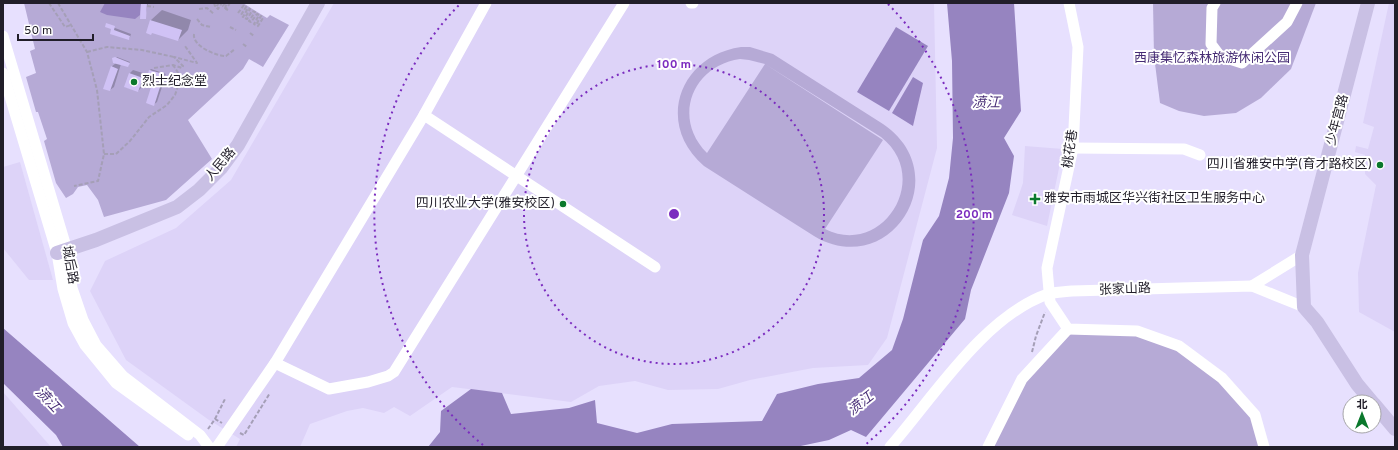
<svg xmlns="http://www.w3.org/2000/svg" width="1398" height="450" font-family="Overpass,'Noto Sans SC',sans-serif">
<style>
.built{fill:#ddd3f8}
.green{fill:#b6aad6;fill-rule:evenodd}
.water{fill:#9684c0}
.shadow{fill:#0003}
.building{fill:#d0c2f5}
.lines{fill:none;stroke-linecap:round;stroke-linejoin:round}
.path{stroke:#a59fb7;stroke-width:2;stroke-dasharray:4 2;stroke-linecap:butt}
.minor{stroke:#fff;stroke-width:11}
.major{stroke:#c9c0e4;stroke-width:14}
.ring{fill:none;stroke:#7b2cbf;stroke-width:2;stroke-dasharray:2 4}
.poi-dot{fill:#0a782c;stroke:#fff;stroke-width:1.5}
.labels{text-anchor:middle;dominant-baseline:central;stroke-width:4;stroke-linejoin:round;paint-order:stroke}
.park-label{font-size:13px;fill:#462c74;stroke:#fff}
.poi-label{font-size:13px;fill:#211e29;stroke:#fff;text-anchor:start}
.street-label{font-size:13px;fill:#211e29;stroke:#fff}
.water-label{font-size:14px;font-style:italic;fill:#482e76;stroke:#fff}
.centre{fill:#7b2cbf;stroke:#fff;stroke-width:2}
.ring-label{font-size:12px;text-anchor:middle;font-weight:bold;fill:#7b2cbf;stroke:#fff;stroke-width:4;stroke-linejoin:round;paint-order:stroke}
</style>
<rect width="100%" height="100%" fill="#e7e0fe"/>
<g class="built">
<polygon points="334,3 934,3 937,148 887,338 868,365 813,368 750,380 718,389 668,390 635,381 599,386 571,402 452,387 410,416 394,407 384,413 363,408 347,411 310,424 300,447 236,447 240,439 209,420 126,360 90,291 105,261 176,228 231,180"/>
<polygon points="1389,3 1395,3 1395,332 1359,312 1358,273 1376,185 1365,174 1365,155 1355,152 1356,146 1368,149 1374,127 1363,123"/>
<polygon points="1025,146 1063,149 1047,226 1012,215 1023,183"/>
<polygon points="20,162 53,280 29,280 3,248 3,167"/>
<polygon points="3,392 51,447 3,447"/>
</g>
<g class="green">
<polygon points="24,3 243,3 267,18 270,15 289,25 263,67 249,59 243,69 188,120 212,159 166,200 104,217 98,200 87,185 78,187 73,194 66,198 56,183 44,141 47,139 38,112 36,112 26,77 36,73 30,51 35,49"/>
<polygon points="1153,3 1316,3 1291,69 1261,98 1236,113 1204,116 1179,111 1160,103 1154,56"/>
<path d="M 741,47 L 750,47 L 773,54 L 883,124 C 958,175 889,281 814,236 L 704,166 C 655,124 679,56 741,47 ZM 740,59 L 749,60 L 765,64 L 707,153 C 672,118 692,66 740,59 ZM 765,64 L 881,137 C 933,178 882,258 825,229 L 883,140 Z"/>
<polygon points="1068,329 1137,331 1179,346 1255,415 1264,447 989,447 1022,379"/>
</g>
<g class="water">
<polygon points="105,3 141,3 140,15 135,19 107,15 100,12"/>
<polygon points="947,3 1014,3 1021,111 1004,138 1014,156 1009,193 971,290 965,319 866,437 851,430 829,440 796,447 428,447 440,432 441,411 471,389 502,393 511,414 569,408 595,400 597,423 637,433 672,424 762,421 777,394 818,384 859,378 892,350 903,319 923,240 939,216 949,178 953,138 952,61"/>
<polygon points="896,27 928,46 889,111 857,92"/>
<polygon points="913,77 923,83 913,126 892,113"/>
<polygon points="3,328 140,447 63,447 56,435 3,383"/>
</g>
<g class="shadow">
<polygon points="142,3 148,3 145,18"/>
<polygon points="162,10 191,20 188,30 178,40 153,32 147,32 151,20"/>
<polygon points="107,25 131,34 130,37 129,39 111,33 112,29"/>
<polygon points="117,57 130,62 128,66 121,64 114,87 110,90 111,67 116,63 113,61"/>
<polygon points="151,69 166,74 161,80 164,81 157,102 153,105 154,82 159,77 150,70"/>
<polygon points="133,70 146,74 141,88 138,91 125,87 130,73"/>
</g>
<g class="building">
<polygon points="141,3 147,3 146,19 140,19"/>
<polygon points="150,20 182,30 178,41 152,33 151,35 146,33"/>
<polygon points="106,23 115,26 114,30 130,36 129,40 110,34 111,29 105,27"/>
<polygon points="115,57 130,63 128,67 113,63 112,58"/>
<polygon points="111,66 118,69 110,91 103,89"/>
<polygon points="149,70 164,74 165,79 162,80 148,74"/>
<polygon points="129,73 143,78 138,92 124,87"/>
<polygon points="153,81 161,84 154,106 146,103"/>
</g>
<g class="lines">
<g class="path">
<polyline points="49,3 65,27 71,25"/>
<polyline points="58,3 87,52 97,90 104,154 98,181 74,186"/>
<polyline points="214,3 215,6 217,3"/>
<polyline points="219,3 216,7 218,9 222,3"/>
<polyline points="225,3 223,6 225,8 227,3"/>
<polyline points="147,6 154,7"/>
<polyline points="199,9 207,8 214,14"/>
<polyline points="228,10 226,9 230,3"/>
<polyline points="238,13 244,5 246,7 241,15 243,17 248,8 250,9 245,18 247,19 252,11 255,12 249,21 251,22 257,14 259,15 254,24 256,25 261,16 263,18 258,26 259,27"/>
<polyline points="197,19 202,25 211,27"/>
<polyline points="230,27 236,30"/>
<polyline points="250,33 254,36"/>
<path d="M 194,34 C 192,46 216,56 226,56 L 235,49"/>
<polyline points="243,44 247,47"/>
<polyline points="87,52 107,47 142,50 174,57"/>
<polyline points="154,68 173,65 182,68 183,66 174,57 197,63 185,46"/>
<polyline points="104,154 116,154 130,141 149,117 167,105 175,95 181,77 173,65"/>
<polyline points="1032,352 1036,336 1045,312"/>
<polyline points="215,419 225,399"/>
<polyline points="208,429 215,419 222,423"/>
<polyline points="240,433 244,435 270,393"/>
</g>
<g class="minor">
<polyline points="691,3 693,3"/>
<polyline points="1069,3 1078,47 1073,148 1047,268 1050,302 1068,329 1137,331 1179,346 1222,378 1255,415 1264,447"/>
<polyline points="1215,3 1212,8 1211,44 1220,56 1242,63 1287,22 1297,3"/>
<polyline points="3,36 67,250 72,288 83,320 96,345 123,376 200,435 209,447"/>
<polyline points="3,73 57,253 63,289 73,323 85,345 116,383 188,435"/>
<polyline points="424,115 655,267"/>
<polyline points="1073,148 1184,149 1200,155"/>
<polyline points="1252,286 1302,255"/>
<polyline points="275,363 329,389 368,382 388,376 394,372 624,3"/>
<polyline points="217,447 275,363 424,115 486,3"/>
<path d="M 890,447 C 933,398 984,316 1048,294 C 1055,292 1064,292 1072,291 L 1252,286 L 1304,307"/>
<polyline points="988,447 1022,379 1068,329"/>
</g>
<g class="major">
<polyline points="1368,3 1302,255 1304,307 1317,322 1357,384 1372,402"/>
<polyline points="57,253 96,240 177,207 199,190 221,168 238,145 318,3"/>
<polyline points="1374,404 1395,429"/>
</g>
</g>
<g class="ring">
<circle cx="674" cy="214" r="150"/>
<path d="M483 445A300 300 0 0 1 460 4M888 4A300 300 0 0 1 865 445"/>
</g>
<g class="poi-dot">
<circle cx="134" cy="82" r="4"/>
<circle cx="1380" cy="165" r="4"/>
<path d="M1033 193h4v4h4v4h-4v4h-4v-4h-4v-4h4z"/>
<circle cx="563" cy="204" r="4"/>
</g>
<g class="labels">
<g class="park-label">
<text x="1212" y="59">西康集忆森林旅游休闲公园</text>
</g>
<g class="poi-label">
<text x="142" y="82">烈士纪念堂</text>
<text x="1372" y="165" text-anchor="end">四川省雅安中学(育才路校区)</text>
<text x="1044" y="199">雅安市雨城区华兴街社区卫生服务中心</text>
<text x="555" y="204" text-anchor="end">四川农业大学(雅安校区)</text>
</g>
<g class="street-label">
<text transform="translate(1338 120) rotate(-75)">少年宫路</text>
<text transform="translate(1071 149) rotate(-82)">桃花巷</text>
<text transform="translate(221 165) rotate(-50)">人民路</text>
<text transform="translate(69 265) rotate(80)">城后路</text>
<text transform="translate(1125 290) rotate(-2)">张家山路</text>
</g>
<g class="water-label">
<text x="986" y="103">𣸣江</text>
<text transform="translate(47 400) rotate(47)">𣸣江</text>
<text transform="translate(861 404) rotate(-38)">𣸣江</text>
</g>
</g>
<circle cx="674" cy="214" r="6" class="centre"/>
<g class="ring-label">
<text x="674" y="68">100 m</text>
<text x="974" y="218">200 m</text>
</g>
<rect width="1398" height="450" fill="none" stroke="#211e29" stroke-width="8"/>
<g transform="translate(1362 414)"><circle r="19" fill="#ffffff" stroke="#a6a5a9"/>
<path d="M0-3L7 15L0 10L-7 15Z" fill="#0a782c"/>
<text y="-6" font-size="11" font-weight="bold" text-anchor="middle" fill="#211e29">北</text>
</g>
<path d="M18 34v6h75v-6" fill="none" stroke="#211e29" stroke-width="2"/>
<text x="24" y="34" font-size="12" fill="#211e29" stroke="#ffffff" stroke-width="3" paint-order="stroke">50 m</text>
</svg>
